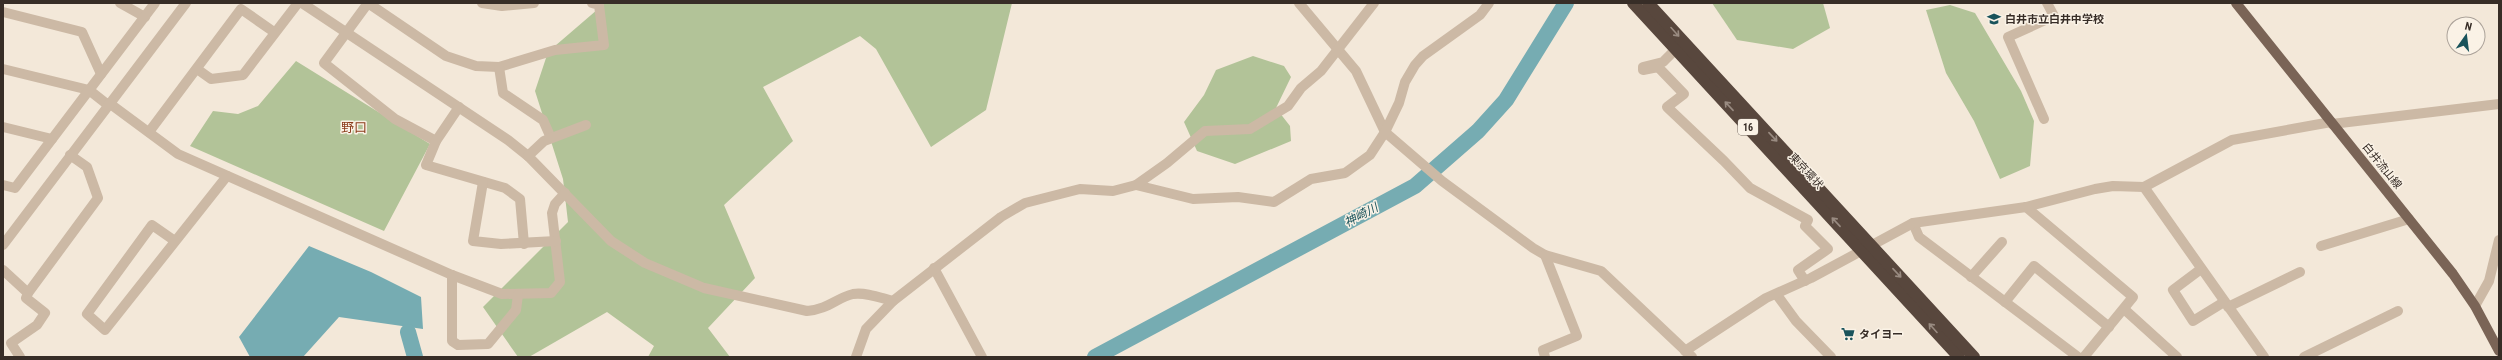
<svg xmlns="http://www.w3.org/2000/svg" width="2502" height="360" font-family="'Roboto Condensed','Noto Sans JP',sans-serif">
<style>
.green{fill:#b2c398}
.water{fill:#76acb2}
.lines{fill:none;stroke-linecap:round;stroke-linejoin:round}
.river{stroke:#76acb2;stroke-width:16}
.minor{stroke:#ccb9a5;stroke-width:10}
.major{stroke:#7a6456;stroke-width:10}
.highway{stroke:#58473d;stroke-width:12}
.oneway{stroke:#998b81}
.labels{text-anchor:middle;dominant-baseline:central;stroke-width:3;stroke-linejoin:round;paint-order:stroke}
.shield{fill:#faf2e6;stroke:#726860;stroke-width:1}
.shield-label{font-size:10px;font-weight:bold;fill:#372d27}
.poi-label{font-size:11px;font-weight:bold;fill:#372d27;stroke:#faf2e6;text-anchor:start}
.street-label{font-size:11px;fill:#372d27;stroke:#faf2e6}
.water-label{font-size:12px;font-style:italic;fill:#19535b;stroke:#faf2e6}
.quarter-label{font-size:13px;fill:#8b3b1a;stroke:#faf2e6}
</style>
<rect width="100%" height="100%" fill="#f3e8d9"/>
<g class="green">
<polygon points="605,3 1012,3 986,110 931,147 876,49 860,36 763,87 793,141 724,205 755,278 708,328 730,357 648,357 654,346 607,312 529,357 518,357 483,307 568,222 563,179 535,91 548,52"/>
<polygon points="1712,3 1823,3 1830,28 1793,49 1737,40"/>
<polygon points="1950,5 1975,13 2021,91 2034,121 2030,166 2000,179 1974,121 1946,73 1926,10"/>
<polygon points="1253,56 1284,66 1291,77 1276,108 1290,126 1291,141 1235,164 1197,151 1184,122 1204,95 1216,70"/>
<polygon points="296,61 430,144 384,231 190,146 213,111 238,114 258,106"/>
</g>
<polygon class="water" points="309,246 371,272 421,297 423,329 339,317 303,357 250,357 239,337"/>
<g class="lines">
<g class="river">
<polyline points="408,332 415,357"/>
<polyline points="1095,357 1415,186 1478,131 1506,100 1566,3"/>
</g>
<g class="minor">
<polyline points="120,3 145,17"/>
<path d="M 302,3 L 508,140 L 528,156 L 611,241 L 645,263 L 704,288 L 807,311 C 829,309 836,298 853,294 C 866,292 881,298 893,301"/>
<polyline points="368,3 446,56 476,66 499,67 555,50 604,45 599,5 592,3"/>
<polyline points="368,3 324,63 395,119 436,141"/>
<polyline points="482,3 502,6 534,3"/>
<polyline points="1299,3 1356,71 1385,132 1442,181 1533,248 1545,255 1601,271 1692,357"/>
<polyline points="3,12 82,32 101,74"/>
<polyline points="1676,49 1663,62 1643,67 1643,70 1658,67 1684,94 1667,107 1724,161 1750,188 1808,220 1805,226 1828,249 1798,270 1805,281"/>
<polyline points="499,67 503,93 543,120 551,138"/>
<polyline points="3,69 89,90 108,105"/>
<polyline points="197,69 211,79 243,75 298,3"/>
<polyline points="109,103 178,154 452,275 502,294 551,293 560,282 552,213 555,204 565,193"/>
<polyline points="459,107 436,141 426,165 505,188 520,199 524,244"/>
<polyline points="2044,119 2008,37 2054,16 2047,3"/>
<polyline points="2332,124 2499,104"/>
<polyline points="3,127 52,139"/>
<polyline points="149,132 241,9 274,32"/>
<polyline points="528,156 544,141 586,125"/>
<polyline points="483,182 473,241 501,244 556,241"/>
<polyline points="3,185 15,188 155,3"/>
<polyline points="1136,185 1193,199 1238,197 1274,202 1311,179 1345,173 1370,155 1385,132 1399,103 1405,82 1415,65 1423,56 1480,15 1489,3"/>
<polyline points="2144,187 2264,357"/>
<polyline points="2026,207 2133,297 2084,357"/>
<polyline points="1913,223 1919,237 2078,357"/>
<polyline points="175,241 152,225 87,314 105,330 227,176"/>
<polyline points="3,245 186,3"/>
<polyline points="2321,246 2409,219"/>
<polyline points="1545,255 1577,336 1543,350 1545,357"/>
<polyline points="934,268 982,357"/>
<polyline points="2201,269 2173,290 2193,321 2224,302"/>
<polyline points="3,270 28,293"/>
<polyline points="452,275 452,341 458,345 488,344 516,310 518,295"/>
<polyline points="1971,277 2002,242"/>
<polyline points="1777,295 1796,321 1831,357"/>
<polyline points="2005,302 2034,266 2109,327"/>
<polyline points="2475,306 2489,281 2499,240"/>
<polyline points="2228,307 2300,272"/>
<polyline points="2124,309 2177,357"/>
<polyline points="1685,351 1766,298 1811,278 1913,223 2026,207 2095,189 2113,186 2144,187 2232,140 2331,122"/>
<polyline points="20,357 11,343 37,325 45,313 26,298 28,293 98,198 87,167 70,155"/>
<polyline points="856,357 866,329 893,301 1001,217 1025,203 1072,191 1080,189 1113,191 1136,185 1167,163 1205,131 1250,129 1288,106 1301,88 1321,71 1374,3"/>
<polyline points="2304,357 2398,311"/>
</g>
<polyline class="major" points="2236,3 2453,274 2475,306 2499,351"/>
<g class="highway">
<polyline points="1633,3 1959,357"/>
<polyline points="1648,3 1974,357"/>
</g>
</g>
<defs><path id="oneway-shaft" d="M-6 0H5M1.5-3L5.5 0L1.5 3" fill="none" stroke-width="1.6" stroke-linecap="round" stroke-linejoin="round"/></defs>
<g class="oneway">
<use href="#oneway-shaft" transform="translate(1675 32) rotate(48)"/>
<use href="#oneway-shaft" transform="translate(1729 106) rotate(-133)"/>
<use href="#oneway-shaft" transform="translate(1773 137) rotate(47)"/>
<use href="#oneway-shaft" transform="translate(1836 222) rotate(-133)"/>
<use href="#oneway-shaft" transform="translate(1897 273) rotate(47)"/>
<use href="#oneway-shaft" transform="translate(1933 328) rotate(-132)"/>
</g>
<defs>
<g id="school-bare" transform="scale(1.08)"><path d="M0-5L7-2L0 1L-7-2ZM-4 1L0 2.5L4 1V4Q0 6-4 4Z" fill="#19535b" stroke="#faf2e6" stroke-width="2.5" paint-order="stroke"/></g>
<g id="supermarket-bare" transform="scale(1.08)"><path d="M-6-5.5h2.5l.6 2H6L4.5 2H-2.5L-4.4-4H-6ZM-1.5 3.2a1.3 1.3 0 1 0 .1 0ZM3 3.2a1.3 1.3 0 1 0 .1 0Z" fill="#19535b" stroke="#faf2e6" stroke-width="2.5" paint-order="stroke"/></g>
</defs>
<g fill-rule="evenodd">
<use href="#school-bare" x="1994" y="19"/>
<use href="#supermarket-bare" x="1848" y="334"/>
</g>
<g class="labels">
<rect class="shield" x="1738" y="119" width="20" height="16" rx="3"/>
<g class="shield-label">
<text x="1748" y="127">16</text>
</g>
<g class="poi-label">
<text x="2005" y="19">白井市立白井中学校</text>
<text x="1859" y="334">タイヨー</text>
</g>
<g class="street-label">
<text transform="translate(2382 166) rotate(51)">白井流山線</text>
<text transform="translate(1806 171) rotate(47)">東京環状</text>
</g>
<g class="water-label">
<text transform="translate(1361 215) rotate(-28)">神崎川</text>
</g>
<g class="quarter-label">
<text x="354" y="127">野口</text>
</g>
</g>
<rect width="2502" height="360" fill="none" stroke="#372d27" stroke-width="8"/>
<g transform="translate(2466 36) rotate(14)"><circle r="19" fill="#faf2e6" stroke="#aca39a"/>
<path d="M0-3L7 15L0 10L-7 15Z" fill="#19535b"/>
<text y="-6" font-size="11" font-weight="bold" text-anchor="middle" fill="#372d27">N</text>
</g>
</svg>
